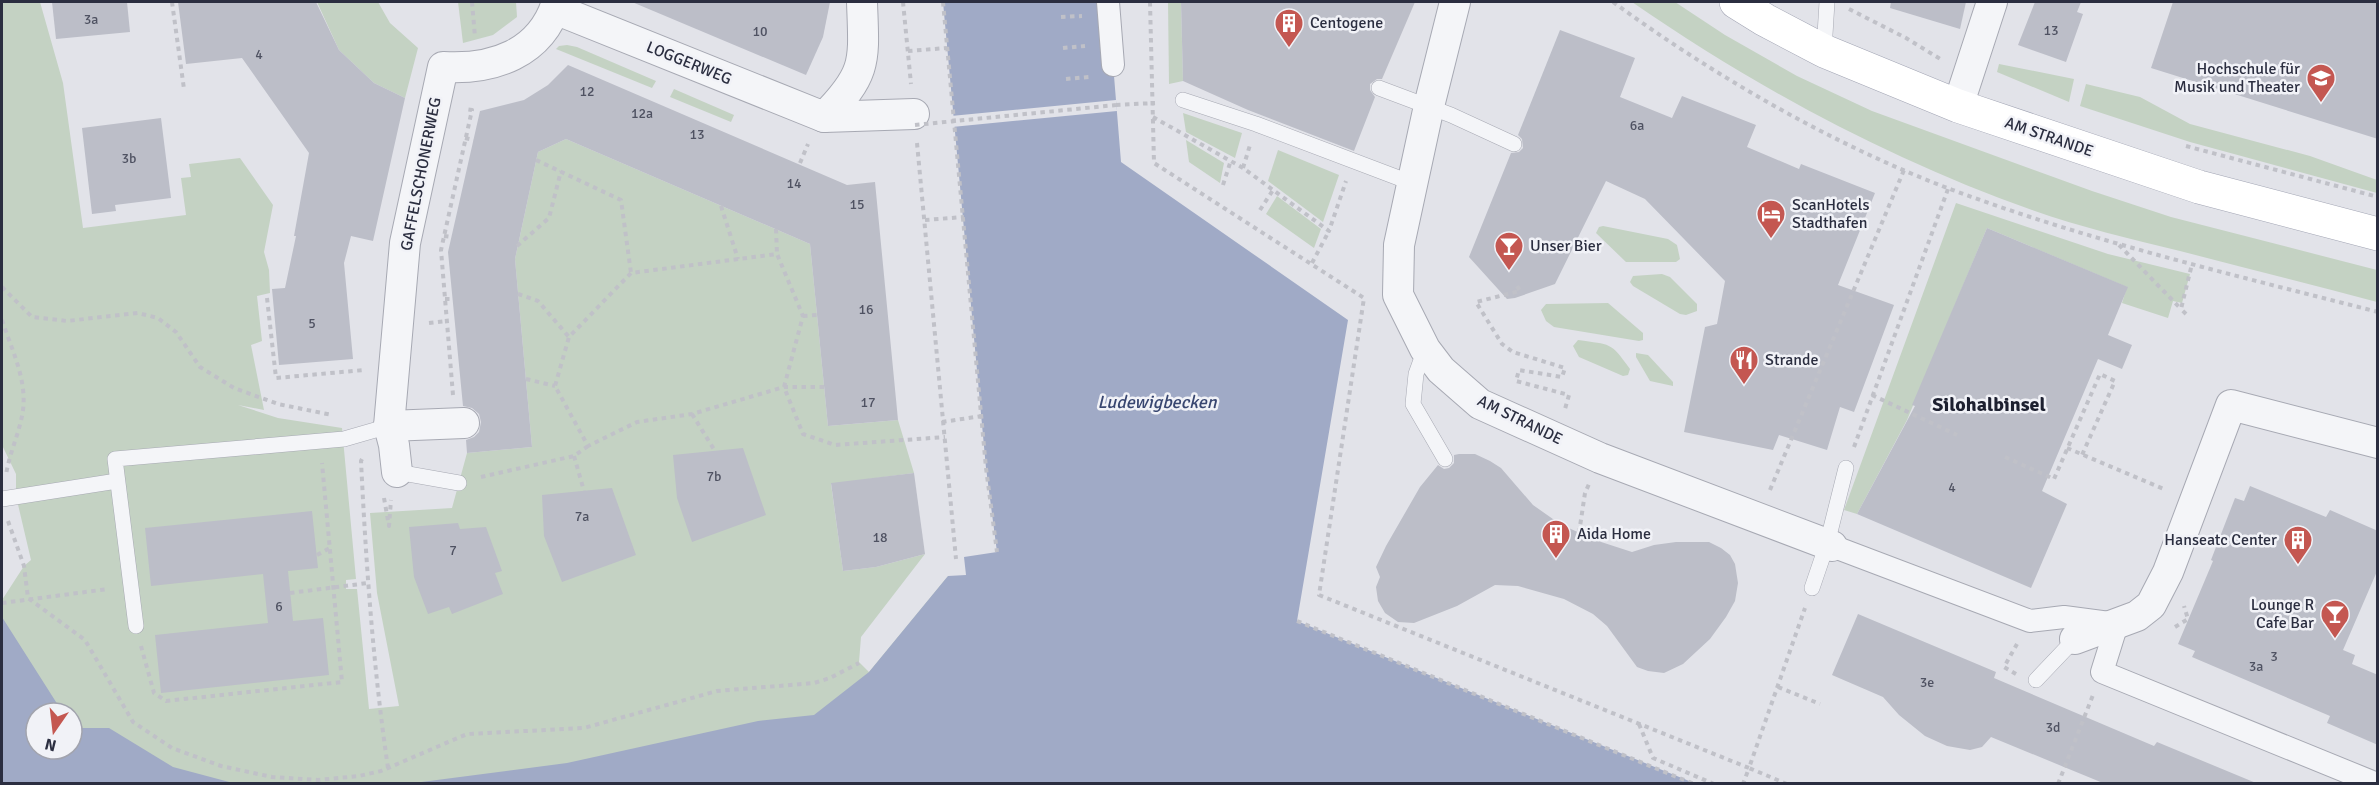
<svg xmlns="http://www.w3.org/2000/svg" width="2379" height="785" font-family="Signika,sans-serif">
<style>
.green{fill:#c4d2c3;fill-rule:evenodd}
.water{fill:#a0aac6}
.pier{fill:#e2e3e9}
.building{fill:#bcbec8}
.lines{fill:none;stroke-linecap:round;stroke-linejoin:round}
.service-casing{stroke:#a7a9b3;stroke-width:16}
.pedestrian-casing{stroke:#a7a9b3;stroke-width:24}
.minor-casing{stroke:#a7a9b3;stroke-width:32}
.primary-casing{stroke:#a2a5b4;stroke-width:34}
.path{stroke:#c0c1c8;stroke-width:4;stroke-dasharray:4.5 4.5;stroke-linecap:butt}
.service{stroke:#f4f5f8;stroke-width:15}
.pedestrian{stroke:#f4f5f8;stroke-width:22}
.minor{stroke:#f4f5f8;stroke-width:30}
.primary{stroke:#fff;stroke-width:33}
.path-bridge{stroke:#c0c1c8;stroke-width:4;stroke-dasharray:4.5 4.5;stroke-linecap:butt}
.labels{text-anchor:middle;dominant-baseline:central;stroke-width:5;stroke-linejoin:round;paint-order:stroke}
.number-label{font-size:14px;fill:#4f5262}
.poi-label{font-size:16px;fill:#2b2e40;stroke:#f1f2f7;text-anchor:start}
.street-label{font-size:16px;fill:#2b2e40;stroke:#f1f2f7}
.water-label{font-size:18px;font-style:italic;fill:#384670;stroke:#f1f2f7}
.quarter-label{font-size:20px;font-weight:bold;fill:#1d2030;stroke:#f1f2f7}
</style>
<rect width="100%" height="100%" fill="#e2e3e9"/>
<g class="green">
<path d="M 2,2 L 40,2 L 63,83 L 83,228 L 186,215 L 181,178 L 191,177 L 189,164 L 240,158 L 273,205 L 264,252 L 269,270 L 270,293 L 257,296 L 262,341 L 251,345 L 264,410 L 238,405 L 278,418 L 342,428 L 356,579 L 346,580 L 346,589 L 357,589 L 369,709 L 399,706 L 377,593 L 370,513 L 452,508 L 467,453 L 532,447 L 515,259 L 538,152 L 566,139 L 810,244 L 828,426 L 898,420 L 914,473 L 831,484 L 843,571 L 876,567 L 925,554 L 861,637 L 859,662 L 869,672 L 948,576 L 924,617 L 834,713 L 620,783 L 61,783 L 2,735 L 2,600 L 24,566 L 31,560 L 16,496 L 16,474 L 2,445 ZM 36,713 L 72,713 L 72,749 L 36,749 Z"/>
<polygon points="317,2 378,2 390,23 418,48 405,98 374,83 339,50"/>
<polygon points="458,2 516,2 517,17 493,35 463,43"/>
<polygon points="1168,2 1181,2 1183,81 1169,84"/>
<path d="M 1632,2 L 1675,2 L 1725,35 L 1797,76 L 1872,111 L 2092,191 L 2171,217 L 2377,270 L 2377,302 C 2312,285 2246,268 2180,251 C 2131,239 2080,227 2032,210 C 1890,160 1755,87 1632,2 Z"/>
<polygon points="567,45 577,47 656,81 652,88 556,49 559,46"/>
<polygon points="1999,64 2074,79 2069,102 1997,72"/>
<polygon points="2086,84 2140,97 2190,124 2310,156 2377,180 2377,193 2190,142 2080,106"/>
<polygon points="674,89 734,115 731,122 670,97"/>
<polygon points="1183,113 1242,133 1235,158 1186,132"/>
<polygon points="1186,140 1224,163 1220,183 1189,162"/>
<polygon points="1278,150 1339,175 1323,222 1268,181"/>
<polygon points="1277,196 1321,229 1314,248 1266,214"/>
<polygon points="1956,203 2108,254 2190,274 2182,303 2173,301 2168,318 2122,303 2127,287 1987,228 1907,420 1857,514 1844,510"/>
<polygon points="1603,226 1668,239 1677,245 1680,259 1676,262 1626,262 1596,233 1599,227"/>
<polygon points="1662,274 1670,277 1697,304 1697,311 1686,315 1680,314 1633,286 1630,282 1633,276"/>
<polygon points="1608,303 1643,333 1643,340 1639,341 1554,327 1546,321 1541,310 1546,304"/>
<path d="M 1578,340 C 1611,345 1610,341 1630,369 L 1628,375 L 1623,376 L 1579,357 L 1573,346 Z"/>
<polygon points="1636,353 1648,355 1673,382 1673,386 1650,381 1636,357"/>
</g>
<g class="water">
<polygon points="943,2 1108,2 1121,162 1348,320 1297,621 1694,783 406,784 567,763 758,721 814,715 869,672 948,576 966,575 964,557 997,552 986,468"/>
<polygon points="2,617 63,713 36,713 36,749 72,749 72,728 109,728 173,767 233,783 2,783"/>
</g>
<polygon class="pier" points="1116,100 1117,111 952,127 951,116"/>
<g class="building">
<polygon points="52,2 127,2 130,32 56,39"/>
<polygon points="178,2 316,2 339,50 374,83 405,98 373,241 351,236 344,263 353,359 279,365 272,289 285,288 296,236 294,236 309,153 242,58 186,64"/>
<polygon points="632,2 830,2 823,37 806,75"/>
<polygon points="1181,2 1415,2 1382,79 1377,79 1370,84 1370,90 1375,97 1354,151 1248,110 1183,81"/>
<polygon points="1891,2 1966,2 1960,29 1890,8"/>
<polygon points="2035,2 2081,2 2077,12 2083,14 2066,62 2018,45"/>
<polygon points="2173,2 2378,2 2378,139 2151,68"/>
<polygon points="1560,30 1635,58 1620,97 1672,118 1682,96 1756,125 1747,147 1799,169 1801,164 1875,193 1838,285 1894,305 1854,412 1840,407 1827,450 1779,435 1773,450 1684,432 1705,327 1717,324 1725,281 1645,199 1606,181 1555,284 1515,298 1507,299 1469,257 1511,153 1519,152 1523,148 1522,139 1518,135"/>
<polygon points="568,65 847,185 875,182 898,420 828,426 810,244 566,139 538,152 515,259 532,447 467,453 466,440 474,437 479,432 481,422 479,414 472,408 463,406 448,252 480,111 524,100 548,85"/>
<polygon points="161,118 171,198 115,205 116,211 92,214 82,128"/>
<polygon points="1987,228 2128,287 2108,335 2132,345 2122,369 2098,359 2042,491 2067,504 2031,588 1857,514 1915,406 1912,405"/>
<polygon points="743,448 766,515 692,542 677,498 673,455"/>
<polygon points="1459,454 1475,454 1490,461 1501,468 1533,505 1560,524 1595,540 1632,552 1654,545 1676,542 1709,542 1721,548 1730,555 1735,564 1738,583 1735,601 1726,617 1710,639 1683,664 1664,673 1648,671 1637,667 1607,626 1593,614 1564,599 1518,586 1495,585 1457,606 1414,623 1398,622 1385,613 1378,601 1376,587 1380,577 1376,567 1386,546 1420,487 1438,465 1444,469 1449,468 1454,463 1454,455"/>
<polygon points="914,473 925,554 876,567 843,571 831,483"/>
<polygon points="2250,486 2326,517 2330,510 2378,531 2378,569 2343,650 2355,655 2352,664 2378,675 2378,745 2327,723 2330,716 2192,657 2195,651 2178,644 2213,561 2211,560 2235,498 2244,501"/>
<polygon points="612,488 636,555 562,582 544,536 542,495"/>
<polygon points="312,511 318,568 288,571 293,621 323,618 329,675 161,693 155,635 268,623 263,574 151,586 145,528"/>
<polygon points="458,523 460,529 486,527 502,571 495,573 503,594 452,614 449,607 428,614 414,577 409,527"/>
<polygon points="1858,614 1996,672 1994,678 2154,746 2157,742 2256,783 2103,783 1991,737 1982,747 1970,750 1947,746 1925,736 1899,715 1883,697 1832,675"/>
</g>
<g class="lines">
<g class="service-casing">
<g id="service">
<polyline points="1824,51 1827,2"/>
<polyline points="1379,88 1451,115 1514,144"/>
<polyline points="1183,100 1256,124 1412,183"/>
<polyline points="1425,349 1416,374 1413,404 1445,459"/>
<polyline points="397,472 459,483"/>
<polyline points="2,499 117,481"/>
<polyline points="1812,588 1827,544 1846,468"/>
<polyline points="136,626 115,459 344,439 389,426"/>
<polyline points="2036,680 2075,639"/>
</g>
</g>
<g class="pedestrian-casing">
<g id="pedestrian">
<polyline points="1108,2 1113,65"/>
<polyline points="1832,546 2030,621 2064,617 2117,624 2102,672 2377,784"/>
</g>
</g>
<g class="minor-casing">
<g id="minor">
<polyline points="1455,2 1429,106 1399,245 1398,295 1425,349 1441,370 1480,404 1600,458 1832,546"/>
<polyline points="555,9 824,117 914,114"/>
<polyline points="1958,106 1992,2"/>
<path d="M 824,117 C 868,73 864,61 862,2"/>
<polyline points="389,426 464,423"/>
<path d="M 397,472 L 394,445 L 389,426 L 405,243 L 443,67 C 493,70 541,54 557,2"/>
<polyline points="2075,639 2137,616 2151,605 2168,572 2231,405 2378,443"/>
</g>
</g>
<g class="primary-casing">
<polyline id="primary" points="1736,2 1765,20 1824,51 1958,106 2199,187 2378,234"/>
</g>
<g class="path">
<polyline points="172,2 184,89"/>
<polyline points="472,2 475,37"/>
<polyline points="903,2 911,84"/>
<polyline points="943,2 986,468 997,552"/>
<polyline points="1150,2 1154,163 1364,298 1319,595 1749,768 1743,784"/>
<path d="M 1613,2 C 1713,75 1833,145 1950,189 C 2089,241 2234,275 2378,312"/>
<polyline points="1849,9 1906,38 1942,60"/>
<polyline points="1061,17 1082,16"/>
<polyline points="1063,48 1085,46"/>
<polyline points="908,51 947,48"/>
<polyline points="1066,79 1089,77"/>
<polyline points="1116,105 1155,103"/>
<polyline points="1153,117 1243,168 1329,231 1346,181"/>
<polyline points="465,138 474,140"/>
<polyline points="917,143 956,559"/>
<polyline points="2186,146 2378,197"/>
<polyline points="536,160 621,200 631,273"/>
<polyline points="800,163 808,144"/>
<polyline points="1243,168 1250,145"/>
<polyline points="1223,185 1231,160"/>
<polyline points="721,206 738,259"/>
<polyline points="1260,210 1273,190"/>
<polyline points="925,220 964,217"/>
<polyline points="776,229 777,254"/>
<polyline points="444,236 452,237"/>
<polyline points="2119,245 2181,309"/>
<polyline points="517,246 549,218 561,171"/>
<polyline points="1312,263 1329,231"/>
<polyline points="1517,286 1520,291 1476,302 1502,344 1513,352 1565,368 1562,377 1519,370 1516,381 1569,395 1565,409"/>
<polyline points="2,287 32,317 67,321 138,313 158,318 176,332 200,367 234,388 278,404 332,415"/>
<polyline points="518,294 538,301 569,337"/>
<polyline points="267,298 276,378 364,370"/>
<polyline points="445,299 453,299"/>
<polyline points="2186,314 2181,309 2192,264"/>
<polyline points="803,316 817,315"/>
<path d="M 2,320 C 12,351 29,383 22,416 C 18,436 9,455 6,475"/>
<polyline points="429,323 447,321"/>
<polyline points="526,379 555,386"/>
<polyline points="824,387 784,387 692,414 637,422 588,446 555,386 569,337 631,273 777,254 803,316 784,387 803,434 835,445 945,437"/>
<polyline points="453,395 441,250 472,110 465,109"/>
<polyline points="1872,395 1957,435"/>
<polyline points="692,414 715,451"/>
<polyline points="942,422 982,416"/>
<polyline points="1854,447 1948,189"/>
<polyline points="2067,448 2166,490"/>
<polyline points="574,456 584,491"/>
<polyline points="2005,457 2054,479 2100,374 2115,381 2082,455"/>
<path d="M 362,459 L 361,461 C 366,563 373,666 388,768"/>
<polyline points="481,477 574,456 588,446"/>
<polyline points="1770,490 1904,170"/>
<polyline points="384,498 389,526 391,500"/>
<polyline points="8,521 24,566 28,598 85,640 133,722 172,748 221,766 272,777 318,780 359,776 381,771 467,734 584,728 717,691 814,683 830,678 859,663"/>
<polyline points="1579,533 1585,493 1589,484"/>
<polyline points="317,555 330,548"/>
<polyline points="290,593 368,583"/>
<polyline points="2,603 108,589"/>
<polyline points="1297,621 1694,784"/>
<polyline points="2175,627 2188,619 2184,606"/>
<polyline points="141,646 154,693 166,701 342,682 322,463"/>
<polyline points="2016,674 2004,667 2017,644"/>
<polyline points="1778,687 1820,704"/>
<polyline points="1639,724 1653,758 1714,784"/>
<polyline points="1787,784 1749,768 1805,608"/>
<polyline points="2058,784 2093,695"/>
</g>
<use href="#service" class="service"/>
<use href="#pedestrian" class="pedestrian"/>
<use href="#minor" class="minor"/>
<use href="#primary" class="primary"/>
<polyline class="path-bridge" points="915,125 1116,105"/>
</g>
<defs>
<g id="building-pin" transform="scale(1.5)"><path d="M0 17L-7.5 6A9.5 9.5 0 1 1 7.5 6Z" fill="#c45751" stroke="#f1f2f7"/><path d="M-4-6H4V6H1V3H-1V6H-4ZM-2.5-4.3h1.7v1.8h-1.7ZM.8-4.3h1.7v1.8H.8ZM-2.5-1h1.7V.8h-1.7ZM.8-1h1.7V.8H.8Z" fill="#fff"/></g>
<g id="university-pin" transform="scale(1.5)"><path d="M0 17L-7.5 6A9.5 9.5 0 1 1 7.5 6Z" fill="#c45751" stroke="#f1f2f7"/><path d="M0-5L7-2L0 1L-7-2ZM-4 1L0 2.5L4 1V4Q0 6-4 4Z" fill="#fff"/></g>
<g id="hotel-pin" transform="scale(1.5)"><path d="M0 17L-7.5 6A9.5 9.5 0 1 1 7.5 6Z" fill="#c45751" stroke="#f1f2f7"/><path d="M-6-4.5h1.5V1H6V5H4.5V3h-9V5H-6ZM-4 0a1.8 1.8 0 1 1 3.6 0ZM.5 0V-2.5h3Q6-2.5 6 0Z" fill="#fff"/></g>
<g id="bar-pin" transform="scale(1.5)"><path d="M0 17L-7.5 6A9.5 9.5 0 1 1 7.5 6Z" fill="#c45751" stroke="#f1f2f7"/><path d="M-6-5H6L.8 .8V4.5H3.5V6h-7V4.5H-.8V.8Z" fill="#fff"/></g>
<g id="restaurant-pin" transform="scale(1.5)"><path d="M0 17L-7.5 6A9.5 9.5 0 1 1 7.5 6Z" fill="#c45751" stroke="#f1f2f7"/><path d="M-5-6h1v4h1v-4h1v4h1v-4h1v5L-1.5 .5V6h-2V.5L-5-1ZM5-6V6H3V1.5H1.5Q1.5-4 5-6Z" fill="#fff"/></g>
</defs>
<g fill-rule="evenodd">
<use href="#building-pin" x="1289" y="23"/>
<use href="#university-pin" x="2321" y="78"/>
<use href="#hotel-pin" x="1771" y="214"/>
<use href="#bar-pin" x="1509" y="246"/>
<use href="#restaurant-pin" x="1744" y="360"/>
<use href="#building-pin" x="1556" y="534"/>
<use href="#building-pin" x="2298" y="540"/>
<use href="#bar-pin" x="2335" y="614"/>
</g>
<g class="labels">
<g class="number-label">
<text x="91" y="19">3a</text>
<text x="2051" y="30">13</text>
<text x="760" y="31">10</text>
<text x="259" y="54">4</text>
<text x="587" y="91">12</text>
<text x="642" y="113">12a</text>
<text x="1637" y="125">6a</text>
<text x="697" y="134">13</text>
<text x="129" y="158">3b</text>
<text x="794" y="183">14</text>
<text x="857" y="204">15</text>
<text x="866" y="309">16</text>
<text x="312" y="323">5</text>
<text x="868" y="402">17</text>
<text x="714" y="476">7b</text>
<text x="1952" y="487">4</text>
<text x="582" y="516">7a</text>
<text x="880" y="537">18</text>
<text x="453" y="550">7</text>
<text x="279" y="606">6</text>
<text x="2274" y="656">3</text>
<text x="2256" y="666">3a</text>
<text x="1927" y="682">3e</text>
<text x="2053" y="727">3d</text>
</g>
<g class="poi-label">
<text x="1310" y="23">Centogene</text>
<text x="2300" y="69" text-anchor="end">Hochschule für<tspan x="2300" dy="18">Musik und Theater</tspan></text>
<text x="1792" y="205">ScanHotels<tspan x="1792" dy="18">Stadthafen</tspan></text>
<text x="1530" y="246">Unser Bier</text>
<text x="1765" y="360">Strande</text>
<text x="1577" y="534">Aida Home</text>
<text x="2277" y="540" text-anchor="end">Hanseatc Center</text>
<text x="2314" y="605" text-anchor="end">Lounge R<tspan x="2314" dy="18">Cafe Bar</tspan></text>
</g>
<g class="street-label">
<text transform="translate(689 63) rotate(22)">LOGGERWEG</text>
<text transform="translate(2049 137) rotate(19)">AM STRANDE</text>
<text transform="translate(421 174) rotate(-79)">GAFFELSCHONERWEG</text>
<text transform="translate(1520 420) rotate(26)">AM STRANDE</text>
</g>
<g class="water-label">
<text x="1157" y="402">Ludewigbecken</text>
</g>
<g class="quarter-label">
<text x="1989" y="404">Silohalbinsel</text>
</g>
</g>
<rect width="2379" height="785" fill="none" stroke="#2b2e40" stroke-width="6"/>
<g transform="translate(54 731) rotate(194)"><circle r="28" fill="#f1f2f7" stroke="#a2a4ae" stroke-width="1.5"/>
<path d="M0-4.5L10 22L0 15L-10 22Z" fill="#c45751"/>
<text y="-9" font-size="16" font-weight="bold" text-anchor="middle" fill="#2b2e40">N</text>
</g>
</svg>
